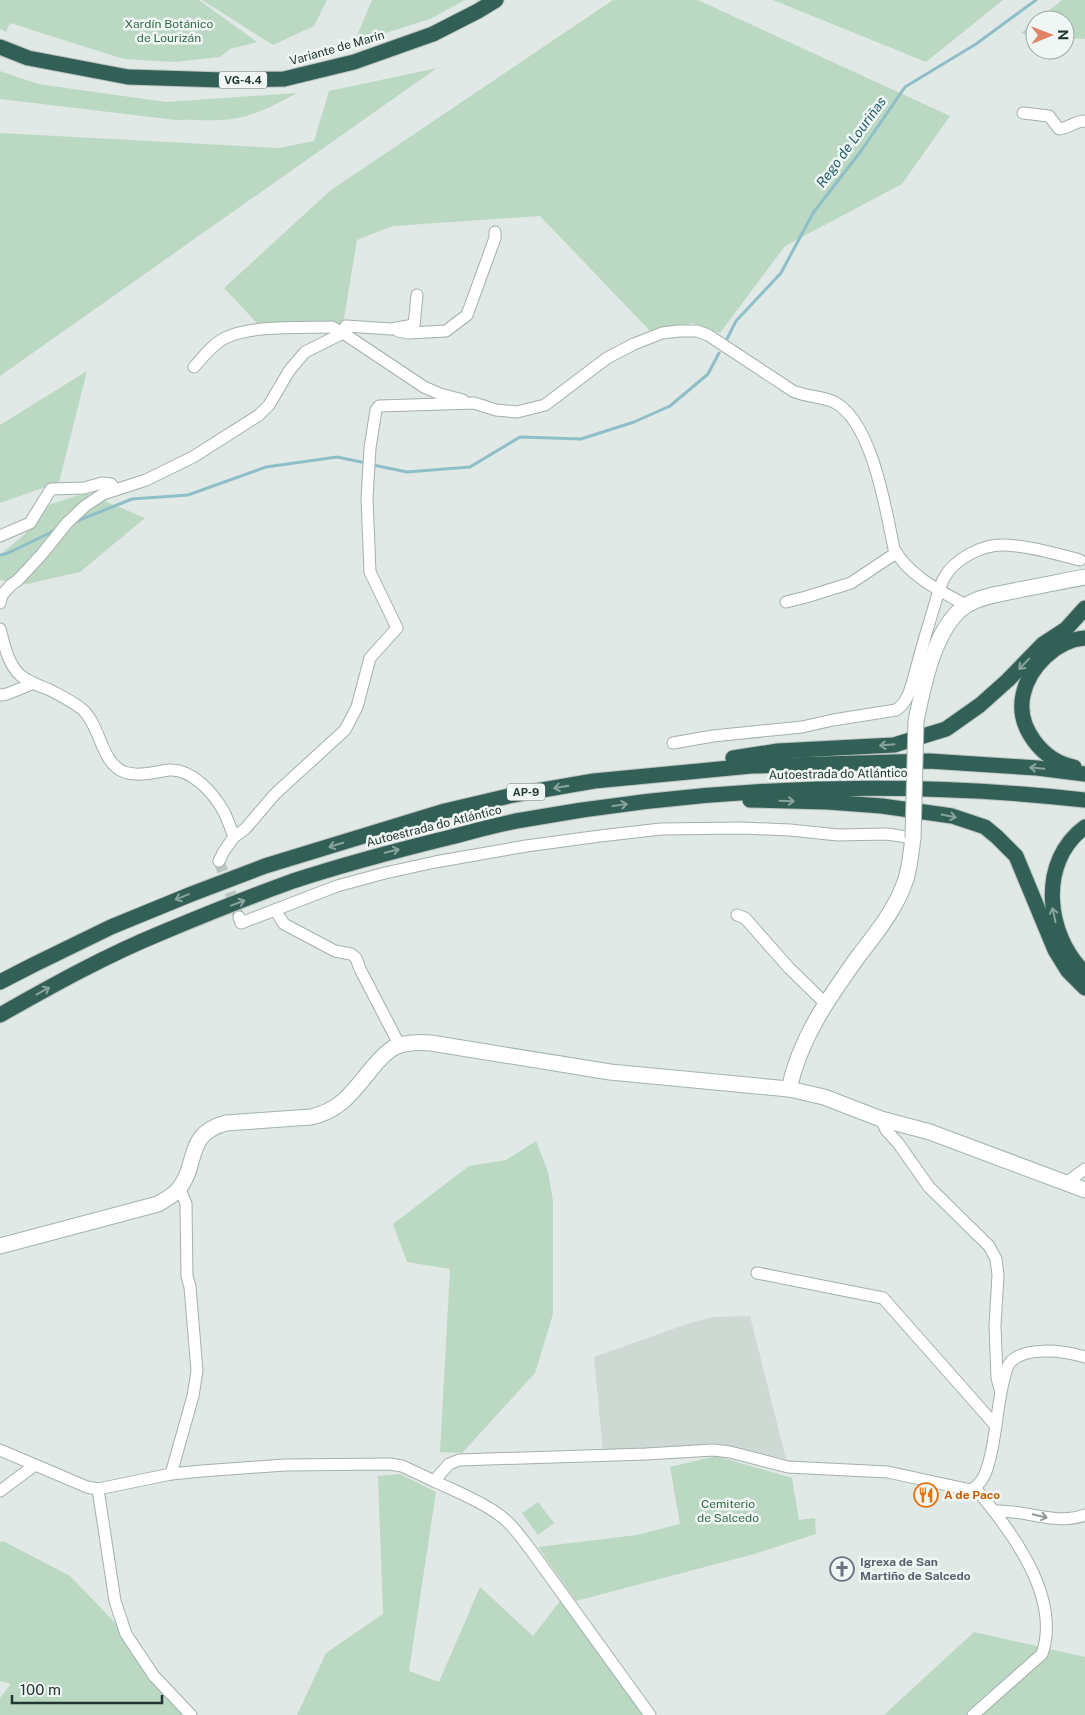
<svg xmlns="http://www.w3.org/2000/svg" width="1085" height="1715" font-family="'Public Sans',sans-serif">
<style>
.built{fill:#ced9d4}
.green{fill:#bbd8c3}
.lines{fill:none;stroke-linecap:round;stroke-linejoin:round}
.stream{stroke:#8ebfc8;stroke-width:3}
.street-tunnel{stroke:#bac5c1;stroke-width:11;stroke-dasharray:11 5.5;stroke-linecap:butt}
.street-casing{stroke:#a4b0ac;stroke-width:13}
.secondary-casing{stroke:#a1b3ad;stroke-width:17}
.highway-casing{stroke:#bdc3c2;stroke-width:17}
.street{stroke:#fff;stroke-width:11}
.secondary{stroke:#fff;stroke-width:15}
.highway{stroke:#326057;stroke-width:15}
.secondary-bridge-casing{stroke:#a1b3ad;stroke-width:17;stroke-linecap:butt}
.secondary-bridge{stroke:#fff;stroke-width:15}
.oneway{stroke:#88a49d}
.oneway2{stroke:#919b98}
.labels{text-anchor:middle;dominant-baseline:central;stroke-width:5;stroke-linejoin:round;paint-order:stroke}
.shield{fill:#f0f6f3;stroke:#60706c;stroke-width:1}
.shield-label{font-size:11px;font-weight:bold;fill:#233732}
.park-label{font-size:12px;fill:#326947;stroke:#f0f6f3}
.street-label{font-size:12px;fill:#233732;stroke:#f0f6f3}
.food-label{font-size:12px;font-weight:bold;fill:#c56008;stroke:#f0f6f3;text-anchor:start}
.worship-label{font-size:12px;font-weight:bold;fill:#5b616d;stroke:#f0f6f3;text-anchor:start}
.water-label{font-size:14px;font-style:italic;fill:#24606c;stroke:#f0f6f3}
</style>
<rect width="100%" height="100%" fill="#e0e9e5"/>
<polygon class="built" points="750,1316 786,1459 756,1452 715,1445 603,1452 594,1357 684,1325 713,1317"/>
<g class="green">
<polygon points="0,0 199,0 257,42 230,49 220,57 174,62 124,59 10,23 6,32 0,29"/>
<polygon points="202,0 327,0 314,26 273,45"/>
<polygon points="372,0 465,0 430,19 354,43"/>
<polygon points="613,0 698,0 950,116 902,184 785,246 720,333 692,323 652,333 540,216 393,226 357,240 343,325 258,324 224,288 331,190"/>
<polygon points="773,0 1003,0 926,62"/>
<polygon points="1062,0 1085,0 1085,39 1065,38 1065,20 1037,20"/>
<polygon points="1035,22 1035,37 1021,33"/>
<polygon points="437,68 0,376 0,133 279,148 314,141 329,91"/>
<path d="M 0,71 L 38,84 L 166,102 L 297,93 C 273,106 248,120 219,120 C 204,121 192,119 176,120 L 0,99 Z"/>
<polygon points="87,371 59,482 0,503 0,425"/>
<polygon points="86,493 145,518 80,572 27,584 0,580 0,555 25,534 51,504"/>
<polygon points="536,1141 548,1172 553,1201 553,1314 535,1373 462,1453 440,1452 450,1269 407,1262 393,1224 469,1166 506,1160"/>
<polygon points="716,1456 792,1478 799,1520 815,1518 816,1534 754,1554 576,1601 538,1547 637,1535 680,1524 670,1467"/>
<polygon points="400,1474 436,1492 409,1671 439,1682 480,1587 533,1636 564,1596 649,1715 297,1715 326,1653 383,1614 378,1476"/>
<polygon points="538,1502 554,1523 538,1535 522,1513"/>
<polygon points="3,1541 70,1576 126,1634 191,1715 0,1715 0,1698 11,1684 0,1681 0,1542"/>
<polygon points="974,1632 1085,1657 1085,1715 884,1715"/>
</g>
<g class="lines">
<g class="stream">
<polyline points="727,339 736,321 781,273 813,213 861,151 905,87 976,44 1036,0"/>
<polyline points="373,465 407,472 470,467 520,437 581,439 634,422 670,406 708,374 719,353"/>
<polyline points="77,521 132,499 188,495 266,467 337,457 366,463"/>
<polyline points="0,555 6,554 54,531"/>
</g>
<polyline class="street-tunnel" points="219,861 239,917"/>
<g class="street-casing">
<g id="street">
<path d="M 1023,113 L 1049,116 L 1059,129 C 1069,128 1075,121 1085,121"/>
<polyline points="398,331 408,333 446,331 467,315 495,238 495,232"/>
<path d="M 194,367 C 203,357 213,344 225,338 C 250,325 302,328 332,327 L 343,333 L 424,387 L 440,394 L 463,400"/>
<polyline points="0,536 30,523 51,489 84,488 102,483 111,484 115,489"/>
<polyline points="786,602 806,597 851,583 896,553"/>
<polyline points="0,603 2,595 11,585 18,580 42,554 67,523 85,506 103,494 146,480 193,457 259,415 269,405 289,371 305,352 343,333 346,326 391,329 414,325 417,295"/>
<path d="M 0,629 C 4,644 8,664 20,675 C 28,682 40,686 50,690 C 61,696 74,702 83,710 C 101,727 101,763 124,772 C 138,777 155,772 169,770 C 192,768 214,794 224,812 C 228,820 231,829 234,837 L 224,851 L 219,861"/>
<polyline points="0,695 7,694 34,683"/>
<path d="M 673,743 L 713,736 L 802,727 L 833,720 L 896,710 C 910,701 912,682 917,666 C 922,646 928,627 934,607 C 937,598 939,587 944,578 C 955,558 983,544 1005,545 C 1030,546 1056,554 1080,560"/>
<path d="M 234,837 L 245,829 L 275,794 L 345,730 L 357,707 L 370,658 L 397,628 L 370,572 L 367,498 L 370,448 L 376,410 L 379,406 L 474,403 L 496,410 L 517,412 L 545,405 L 607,358 L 634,344 L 662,333 L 679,331 L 697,331 L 708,335 L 793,391 C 806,397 821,396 834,402 C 872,421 886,510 894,549 C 909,576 940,591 966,605"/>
<polyline points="275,910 284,924 335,951 351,954 356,958 360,969 400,1046"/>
<polyline points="737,915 745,918 789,968 825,1003"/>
<polyline points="239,917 241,923 337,886 385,873 435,862 526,846 600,836 661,829 742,828 790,830 838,835 887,834 913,838"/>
<polyline points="881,1119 886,1130 898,1143 929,1187 989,1246 996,1259 998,1275 995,1326 997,1378 1000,1389"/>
<polyline points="1066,1183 1085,1169"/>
<polyline points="757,1273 883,1298 996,1426"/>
<path d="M 0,1450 L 87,1487 L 98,1489 L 171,1474 L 202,1471 L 285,1465 L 390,1464 L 402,1466 L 434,1481 L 449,1464 L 459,1460 L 646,1454 L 713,1450 L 730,1452 L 788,1467 L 888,1472 L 971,1490 C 983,1483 987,1471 990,1458 C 997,1431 997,1402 1005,1375 C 1006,1372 1007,1367 1009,1364 C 1023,1345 1065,1351 1085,1357"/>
<polyline points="171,1474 193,1396 197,1371 190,1287 187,1276 186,1204 182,1194 178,1190"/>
<path d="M 434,1481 C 455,1491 479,1500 498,1514 C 511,1523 520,1536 530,1549 L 650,1715"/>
<polyline points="98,1489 115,1601 126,1634 154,1676 191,1715"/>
<polyline points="0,1491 35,1465"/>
<path d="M 995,1511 C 1025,1509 1055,1526 1085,1515"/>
<path d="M 973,1715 L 1042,1654 C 1062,1597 1010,1529 975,1488"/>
</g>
</g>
<g class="secondary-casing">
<g id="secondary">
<path d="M 916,721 C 923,687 935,624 967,605 C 981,596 1001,594 1018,590 C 1040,586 1063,581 1085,577"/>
<path d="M 789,1089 C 800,1037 830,996 860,954 C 878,931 897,907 906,879 C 910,866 911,852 913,838"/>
<path d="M 0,1246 L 158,1204 C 165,1200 172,1196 178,1190 C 199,1165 184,1134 226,1123 L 311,1117 C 342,1110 354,1090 373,1067 C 379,1060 385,1053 393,1048 C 405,1042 418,1042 431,1043 L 610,1072 L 789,1089 L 824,1097 L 881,1119 L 930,1132 L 1085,1190"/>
</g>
</g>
<g class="highway-casing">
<g id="highway">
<polyline points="0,47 28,58 128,77 223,80 284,79 354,62 433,34 478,11 496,0"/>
<polyline points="733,758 778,751 894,745 946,729 980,705 1008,680 1043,644 1066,629 1085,608"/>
<path d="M 1074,767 C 1043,761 1016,728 1023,695 C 1029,667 1056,640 1085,638"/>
<polyline points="750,800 828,802 882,806 952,816 985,827 997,837 1016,856 1055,950 1068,971 1085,988"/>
<path d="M 1085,827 C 1038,861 1045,935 1085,973"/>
<polyline points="0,982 33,965 111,927 189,895 265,866 445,811 513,795 594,781 751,766 929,761 1037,768 1085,774"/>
<path d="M 0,1015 C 53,985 105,956 161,933 C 204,915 249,897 293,881 C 345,864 398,850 451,837 C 474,831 498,824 522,820 C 710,786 895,779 1085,800"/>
</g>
</g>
<use href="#street" class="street"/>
<use href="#secondary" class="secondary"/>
<use href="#highway" class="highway"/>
<g class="secondary-bridge-casing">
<polyline id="secondary-bridge" points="913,838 916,721"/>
</g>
<use href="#secondary-bridge" class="secondary-bridge"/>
</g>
<defs><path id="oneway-shaft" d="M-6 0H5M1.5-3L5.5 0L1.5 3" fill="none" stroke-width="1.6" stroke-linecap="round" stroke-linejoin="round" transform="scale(1.25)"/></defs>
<g class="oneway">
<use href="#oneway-shaft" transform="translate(1024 664) rotate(134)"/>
<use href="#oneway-shaft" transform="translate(887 745) rotate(175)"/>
<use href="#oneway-shaft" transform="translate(1037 768) rotate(-175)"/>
<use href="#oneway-shaft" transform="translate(561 787) rotate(171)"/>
<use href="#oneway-shaft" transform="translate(787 801) rotate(2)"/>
<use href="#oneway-shaft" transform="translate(620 805) rotate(-8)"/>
<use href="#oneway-shaft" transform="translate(949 816) rotate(11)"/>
<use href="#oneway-shaft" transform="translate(336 845) rotate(163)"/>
<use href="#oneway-shaft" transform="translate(392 851) rotate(-14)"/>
<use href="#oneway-shaft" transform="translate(182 897) rotate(158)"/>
<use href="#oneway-shaft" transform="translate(238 903) rotate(-21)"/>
<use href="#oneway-shaft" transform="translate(1054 915) rotate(-102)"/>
<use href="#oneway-shaft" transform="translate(43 991) rotate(-29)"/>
</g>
<use class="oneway2" href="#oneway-shaft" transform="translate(1040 1516) rotate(13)"/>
<defs>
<g id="restaurant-ring" transform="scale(1.25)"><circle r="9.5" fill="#f0f6f3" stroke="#e8710a" stroke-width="1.5"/><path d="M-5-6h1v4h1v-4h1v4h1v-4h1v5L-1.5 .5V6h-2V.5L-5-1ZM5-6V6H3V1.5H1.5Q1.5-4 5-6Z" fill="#e8710a"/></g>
<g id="church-ring" transform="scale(1.25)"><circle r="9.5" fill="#f0f6f3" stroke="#6b7280" stroke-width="1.5"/><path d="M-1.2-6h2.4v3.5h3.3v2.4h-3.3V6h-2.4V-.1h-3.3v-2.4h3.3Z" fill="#6b7280"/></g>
</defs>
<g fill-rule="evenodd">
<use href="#restaurant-ring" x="926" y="1495"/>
<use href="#church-ring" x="842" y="1569"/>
</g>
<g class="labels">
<g class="shield">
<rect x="219" y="71.5" width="48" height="17" rx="4"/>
<rect x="507" y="783.5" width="38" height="17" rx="4"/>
</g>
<g class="shield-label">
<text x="243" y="80">VG-4.4</text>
<text x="526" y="792">AP-9</text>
</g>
<g class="park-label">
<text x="169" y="24">Xardín Botánico<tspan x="169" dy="14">de Lourizán</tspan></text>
<text x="728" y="1504">Cemiterio<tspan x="728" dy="14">de Salcedo</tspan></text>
</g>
<g class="street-label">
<text transform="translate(337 48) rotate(-16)">Variante de Marín</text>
<text transform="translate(838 774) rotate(-1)">Autoestrada do Atlántico</text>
<text transform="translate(434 826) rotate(-14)">Autoestrada do Atlántico</text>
</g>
<g class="food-label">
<text x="944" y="1495">A de Paco</text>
</g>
<g class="worship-label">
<text x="860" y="1562">Igrexa de San<tspan x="860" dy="14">Martiño de Salcedo</tspan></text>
</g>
<g class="water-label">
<text transform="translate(851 142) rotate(-54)">Rego de Louriñas</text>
</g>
</g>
<g transform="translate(1050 35) rotate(89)"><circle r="24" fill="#f0f6f3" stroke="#9eaaa6"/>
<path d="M0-4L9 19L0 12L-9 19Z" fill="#e18466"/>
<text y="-8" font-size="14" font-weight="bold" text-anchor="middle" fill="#233732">N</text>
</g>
<path d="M12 1695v8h150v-8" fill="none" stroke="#233732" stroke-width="2.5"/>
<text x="20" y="1695" font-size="15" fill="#233732" stroke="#f0f6f3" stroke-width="4" paint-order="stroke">100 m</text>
</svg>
